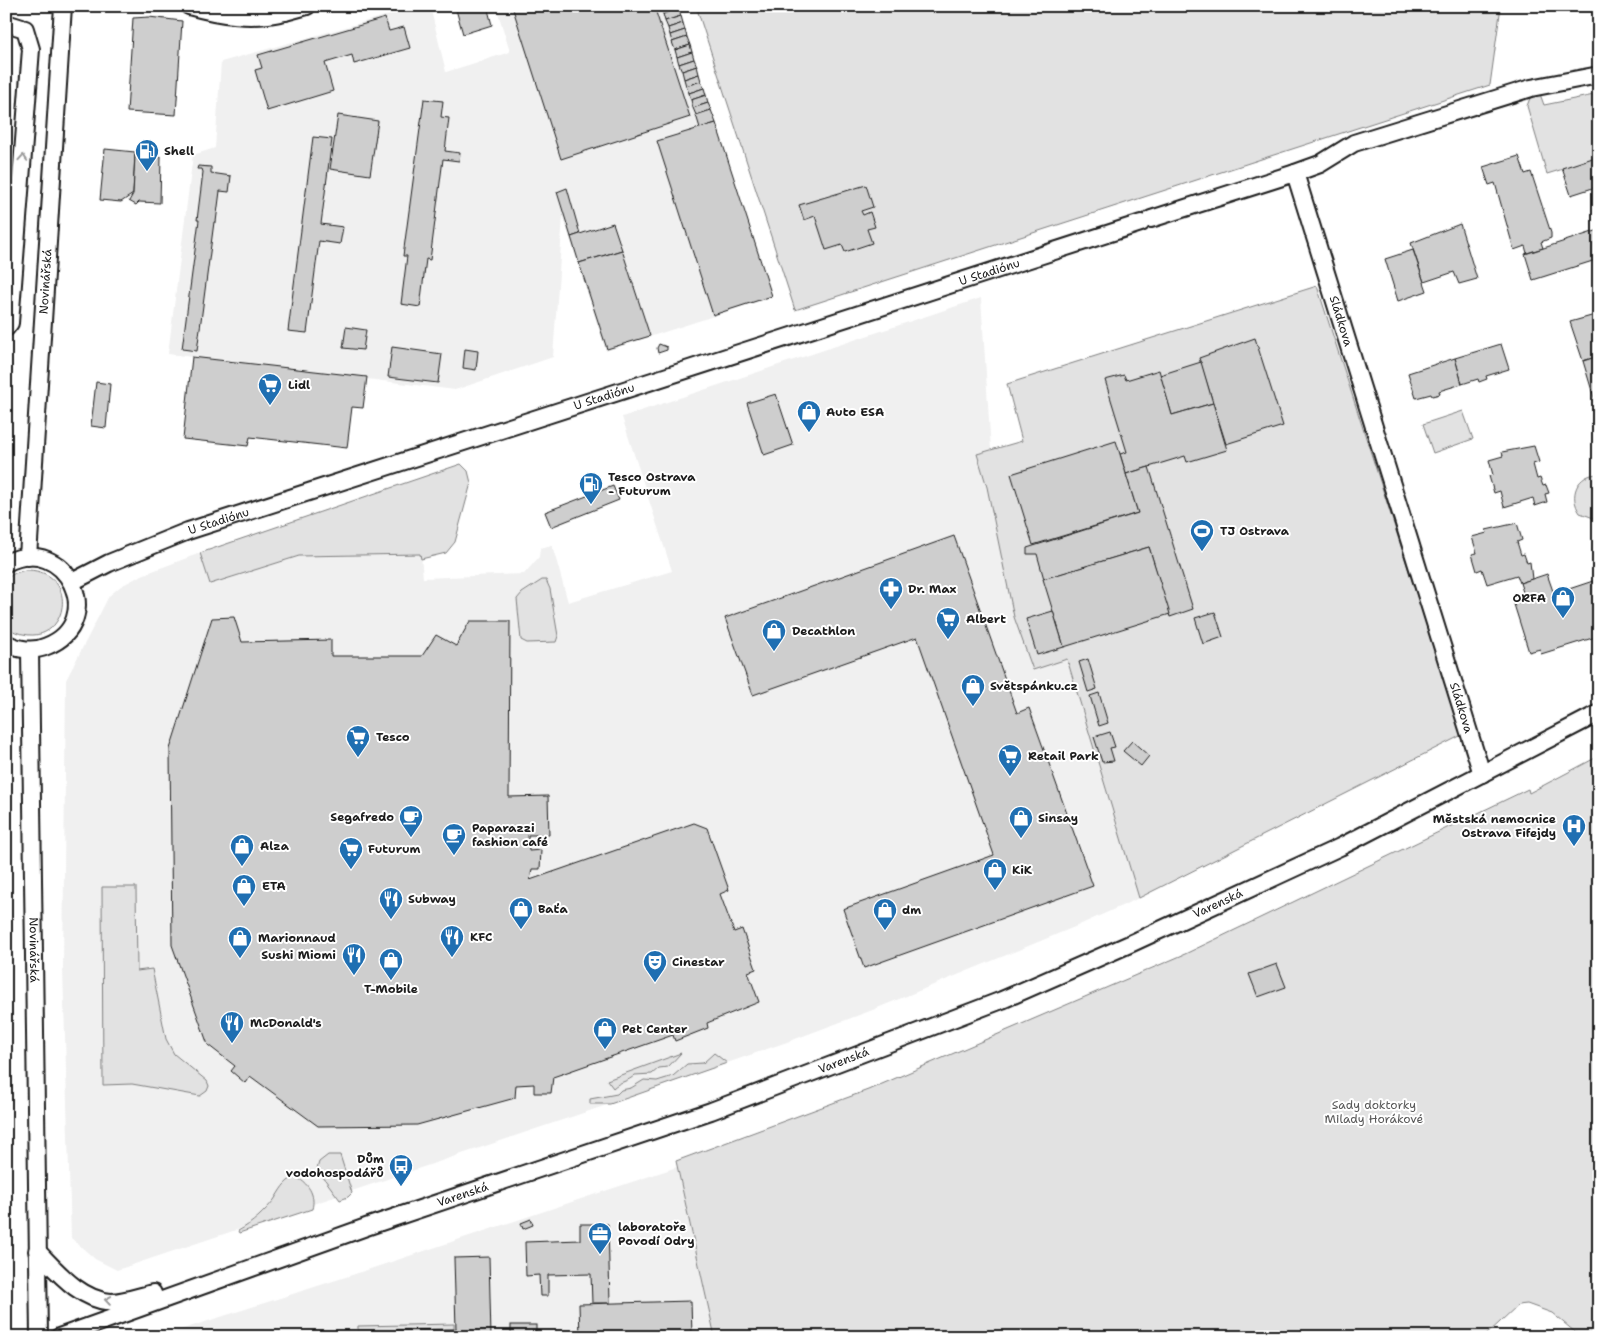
<svg xmlns="http://www.w3.org/2000/svg" width="1605" height="1343" font-family="'Shantell Sans',sans-serif">
<style>
.built{fill:#f0f0f0;fill-rule:evenodd}
.green{fill:#e2e2e2;stroke:#7f7f7f}
.building{fill:#cecece;stroke:#1c1c1c}
.lines{fill:none;stroke-linecap:round;stroke-linejoin:round}
.minor-casing{stroke:#1c1c1c;stroke-width:20}
.minor{stroke:#fff;stroke-width:16}
.oneway{stroke:#999}
.labels{text-anchor:middle;dominant-baseline:central;stroke-width:4;stroke-linejoin:round;paint-order:stroke}
.poi-label{font-size:12px;font-weight:bold;fill:#1c1c1c;stroke:#fff;text-anchor:start}
.street-label{font-size:12px;fill:#1c1c1c;stroke:#fff}
.park-label{font-size:12px;fill:#575757;stroke:#fff}
</style>
<rect width="100%" height="100%" fill="#fff"/>
<filter id="ink" filterUnits="userSpaceOnUse"><feTurbulence type="fractalNoise" baseFrequency=".02" numOctaves="2"/><feDisplacementMap in="SourceGraphic" scale="10" xChannelSelector="R" yChannelSelector="G"/><feConvolveMatrix kernelMatrix="1 2 1 2 8 2 1 2 1" color-interpolation-filters="sRGB"/></filter>
<g filter="url(#ink)">
<g class="built">
<polygon points="420,6 430,6 446,72 510,52 496,6 677,6 772,297 606,351 563,216 553,357 455,390 168,354 193,155 215,148 221,62"/>
<path d="M 981,298 L 991,450 L 977,455 L 987,487 L 1067,659 L 1139,898 L 1077,926 L 870,1011 L 787,1042 L 610,1104 L 117,1270 L 95,1259 L 71,1238 L 63,969 L 66,680 L 109,596 L 121,586 L 142,575 L 200,553 L 210,584 L 299,556 L 421,554 L 423,578 L 524,574 L 539,557 L 540,548 L 552,545 L 568,602 L 672,571 L 622,417 ZM 542,580 L 558,636 L 556,642 L 527,643 L 517,599 L 522,593 Z"/>
<polygon points="677,1167 715,1337 158,1337 352,1275"/>
</g>
<g class="green">
<polygon points="696,6 1501,6 1490,85 795,310"/>
<polygon points="1540,94 1544,105 1599,94 1599,158 1547,174 1527,106 1530,98"/>
<polygon points="1317,286 1462,735 1139,898 1067,659 1033,670 1014,617 987,487 977,454 1022,441 1007,384"/>
<polygon points="1463,411 1473,439 1433,453 1423,424"/>
<polygon points="461,464 468,471 471,483 455,542 446,553 421,559 420,554 299,556 210,584 200,553"/>
<path d="M 1599,474 L 1599,520 L 1580,513 C 1568,496 1577,474 1599,474 Z"/>
<path d="M 25,570 C 81,569 69,645 23,634 C 16,633 10,630 6,625 L 6,579 L 15,573 Z"/>
<polygon points="542,580 546,580 550,589 558,636 556,642 527,643 521,640 517,599 522,593"/>
<polygon points="1599,756 1599,1337 1581,1337 1552,1313 1527,1304 1518,1305 1484,1337 715,1337 676,1161 868,1090 1185,954 1528,789 1529,793"/>
<polygon points="102,887 136,887 137,971 152,969 166,1039 174,1054 207,1081 209,1086 207,1091 200,1096 132,1084 103,1085"/>
<path d="M 681,1053 L 668,1067 L 659,1068 L 652,1074 L 635,1075 C 628,1082 620,1081 613,1088 L 607,1080 Z"/>
<polygon points="714,1053 727,1063 610,1104 590,1104 590,1099 617,1094 621,1090 631,1088 644,1080 657,1081 673,1076 687,1064 703,1063"/>
<polygon points="328,1155 340,1155 352,1193 348,1197 340,1200 317,1169 319,1162"/>
<path d="M 295,1177 C 308,1182 316,1195 312,1209 L 239,1233 L 238,1231 C 253,1223 264,1212 274,1200 C 280,1191 284,1181 295,1177 Z"/>
<polygon points="454,1324 454,1330 398,1337 358,1337 358,1326"/>
</g>
<g class="building">
<polygon points="455,6 487,6 492,25 463,34"/>
<polygon points="512,6 654,6 690,117 561,159"/>
<polygon points="661,6 677,6 678,9 663,14"/>
<polygon points="678,9 681,16 665,21 663,14"/>
<polygon points="681,16 683,23 668,28 665,21"/>
<polygon points="149,17 182,21 176,115 127,112 133,18"/>
<polygon points="385,18 389,31 404,27 410,48 354,64 352,55 325,63 333,91 267,111 255,70 262,68 258,55"/>
<polygon points="683,23 685,30 670,35 668,28"/>
<polygon points="685,30 687,37 672,42 670,35"/>
<polygon points="687,37 690,45 675,50 672,42"/>
<polygon points="690,45 692,52 677,57 675,50"/>
<polygon points="692,52 694,59 679,64 677,57"/>
<polygon points="694,59 697,66 682,71 679,64"/>
<polygon points="697,66 699,74 684,79 682,71"/>
<polygon points="699,74 701,81 686,86 684,79"/>
<polygon points="701,81 704,88 689,93 686,86"/>
<polygon points="704,88 706,95 691,100 689,93"/>
<polygon points="706,95 708,103 693,108 691,100"/>
<polygon points="424,99 443,101 441,117 449,118 445,151 460,153 459,161 443,159 430,260 426,259 420,307 401,304 407,256 403,256"/>
<polygon points="708,103 711,110 696,115 693,108"/>
<polygon points="711,110 716,123 700,128 696,115"/>
<polygon points="338,115 378,121 370,175 330,169"/>
<polygon points="716,123 772,296 713,315 657,141"/>
<polygon points="313,137 332,139 321,224 343,227 340,244 319,241 307,333 288,331"/>
<polygon points="105,149 135,152 133,194 121,202 100,200"/>
<polygon points="135,155 161,157 160,203 139,202 136,205 129,201 133,194"/>
<polygon points="1519,156 1525,174 1531,172 1551,233 1551,238 1541,242 1543,248 1527,253 1525,246 1514,250 1495,183 1489,185 1483,167"/>
<polygon points="1599,156 1599,186 1571,195 1562,168"/>
<polygon points="198,166 211,167 211,173 231,176 229,192 220,191 216,222 214,222 197,351 182,349 199,220 197,220 203,172 202,169 197,169"/>
<polygon points="866,185 873,207 861,211 863,215 870,212 875,227 867,229 872,243 845,252 842,245 826,250 815,216 804,220 799,205"/>
<polygon points="567,188 580,234 571,237 557,192"/>
<polygon points="613,223 622,250 579,263 571,237"/>
<polygon points="1460,224 1477,279 1459,284 1454,272 1424,282 1411,243"/>
<polygon points="1599,230 1599,259 1533,280 1525,254"/>
<polygon points="622,250 650,336 607,349 579,263"/>
<polygon points="1413,250 1427,291 1398,301 1385,259"/>
<polygon points="1595,315 1599,325 1599,356 1583,361 1570,322"/>
<polygon points="346,327 366,330 363,350 343,348"/>
<polygon points="1255,338 1283,426 1226,444 1199,358"/>
<polygon points="659,344 667,347 667,350 658,353 657,348"/>
<polygon points="1501,344 1509,369 1486,376 1487,379 1479,382 1478,379 1462,384 1455,358"/>
<polygon points="392,347 442,354 438,383 388,377"/>
<polygon points="465,349 478,351 476,370 463,368"/>
<polygon points="1599,356 1599,400 1595,401 1583,361"/>
<polygon points="192,357 367,377 363,408 352,407 347,448 250,437 248,446 183,439"/>
<polygon points="1455,358 1462,384 1439,391 1440,394 1432,396 1431,394 1416,398 1408,373"/>
<polygon points="1201,362 1213,403 1172,415 1160,375"/>
<polygon points="1159,370 1172,415 1213,403 1227,450 1187,462 1185,456 1126,474 1120,454 1127,452 1105,380 1124,375 1126,380"/>
<polygon points="96,382 110,384 106,428 91,426"/>
<polygon points="776,394 793,445 764,455 747,403"/>
<polygon points="1116,441 1138,513 1033,545 1011,474"/>
<polygon points="1534,446 1539,462 1533,464 1537,479 1540,478 1543,486 1546,485 1549,493 1545,494 1547,502 1535,506 1533,498 1504,507 1500,491 1494,493 1489,476 1493,475 1489,460 1503,456 1502,452"/>
<polygon points="1149,467 1193,609 1170,617 1149,547 1044,579 1037,554 1027,554 1027,548 1138,513 1126,474"/>
<polygon points="613,486 619,500 551,527 545,512"/>
<polygon points="1517,523 1522,540 1517,542 1521,555 1524,554 1527,563 1530,562 1532,579 1520,583 1517,575 1487,584 1482,569 1477,571 1472,554 1477,553 1472,537 1487,533 1486,530"/>
<polygon points="954,536 1017,713 1029,708 1093,886 864,968 843,909 994,855 917,637 753,695 725,618"/>
<polygon points="1149,547 1170,614 1064,647 1043,579"/>
<polygon points="1547,574 1554,594 1599,579 1599,636 1541,654 1540,649 1529,652 1512,598 1524,595 1520,583"/>
<polygon points="1053,611 1064,647 1037,655 1026,619"/>
<polygon points="1215,612 1223,637 1203,644 1195,618"/>
<polygon points="234,617 242,642 331,640 331,656 422,656 436,635 456,646 470,621 510,621 509,797 548,796 549,835 528,835 529,851 541,850 540,869 532,869 530,880 694,823 707,828 729,890 720,894 734,932 742,929 756,969 748,972 759,1002 707,1023 708,1028 675,1041 673,1035 553,1077 551,1093 534,1093 534,1084 516,1085 515,1098 417,1125 318,1126 250,1076 245,1083 231,1071 235,1066 208,1045 172,945 170,749 212,618"/>
<polygon points="1088,659 1097,689 1088,692 1079,662"/>
<polygon points="1099,693 1108,723 1099,726 1090,696"/>
<polygon points="1110,732 1115,747 1110,748 1114,761 1102,762 1094,737"/>
<polygon points="1132,741 1149,756 1141,766 1123,751"/>
<polygon points="1277,964 1286,987 1258,997 1249,974"/>
<polygon points="531,1219 533,1225 523,1229 521,1223"/>
<polygon points="580,1224 608,1224 610,1303 592,1303 591,1274 548,1275 548,1296 540,1296 539,1275 526,1276 525,1242 580,1240"/>
<polygon points="489,1257 491,1337 397,1337 397,1330 456,1329 454,1258"/>
<polygon points="691,1301 692,1336 580,1337 579,1304"/>
<rect x="511" y="1325" width="25" height="12"/>
</g>
<g class="lines">
<g class="minor-casing">
<g id="minor">
<path d="M 189,6 C 221,15 252,20 285,12 L 286,6"/>
<polyline points="285,12 307,6"/>
<polyline points="6,23 25,29 31,49 10,323 6,328"/>
<path id="s1" d="M 1295,173 L 1482,774"/>
<polyline points="1151,219 1295,173 1320,164 1354,143 1531,88 1599,75"/>
<path id="s2" d="M 28,557 L 63,6"/>
<path d="M 6,563 C 66,532 108,622 47,646 C 34,652 18,650 6,643"/>
<path id="s3" d="M 72,582 L 109,563 L 188,531 L 1141,223"/>
<path id="s4" d="M 30,650 L 39,1337"/>
<path d="M 37,1251 C 57,1271 80,1300 111,1302 C 124,1302 140,1296 153,1293"/>
<path id="s5" d="M 59,1337 L 369,1226 L 711,1111 L 1002,1000 L 1132,943 L 1340,847 L 1599,713"/>
</g>
</g>
<use href="#minor" class="minor"/>
</g>
<defs><path id="oneway-chevron" d="M-2-3.5L2.5 0L-2 3.5" fill="none" stroke-width="1.6" stroke-linecap="round" stroke-linejoin="round" transform="scale(1.25)"/></defs>
<g class="oneway">
<use href="#oneway-chevron" transform="translate(23 158) rotate(-86)"/>
<use href="#oneway-chevron" transform="translate(108 1300) rotate(-172)"/>
</g>
</g>
<defs>
<g id="fuel-pin" transform="scale(1.25)"><path d="M0 17L-7.5 6A9.5 9.5 0 1 1 7.5 6Z" fill="#1f6fb2" stroke="#fff"/><path d="M-5.5-6h7V0h2V4h1.3V-2.5L3-4.5l.8-.8L6-3V5H2.5V1h-1V6h-7ZM-4.2-4.7v3.2H.2V-4.7Z" fill="#fff"/></g>
<g id="supermarket-pin" transform="scale(1.25)"><path d="M0 17L-7.5 6A9.5 9.5 0 1 1 7.5 6Z" fill="#1f6fb2" stroke="#fff"/><path d="M-6-5.5h2.5l.6 2H6L4.5 2H-2.5L-4.4-4H-6ZM-1.5 3.2a1.3 1.3 0 1 0 .1 0ZM3 3.2a1.3 1.3 0 1 0 .1 0Z" fill="#fff"/></g>
<g id="shop-pin" transform="scale(1.25)"><path d="M0 17L-7.5 6A9.5 9.5 0 1 1 7.5 6Z" fill="#1f6fb2" stroke="#fff"/><path d="M-5-2.5h2.3a2.7 3.5 0 0 1 5.4 0H5L5.5 6h-11ZM-1.5-2.5h3a1.5 2.3 0 0 0-3 0Z" fill="#fff"/></g>
<g id="stadium-pin" transform="scale(1.25)"><path d="M0 17L-7.5 6A9.5 9.5 0 1 1 7.5 6Z" fill="#1f6fb2" stroke="#fff"/><path d="M0-5a6.5 5 0 1 0 0 10a6.5 5 0 1 0 0-10ZM-3.5-1.8h7v3.6h-7Z" fill="#fff"/></g>
<g id="pharmacy-pin" transform="scale(1.25)"><path d="M0 17L-7.5 6A9.5 9.5 0 1 1 7.5 6Z" fill="#1f6fb2" stroke="#fff"/><path d="M-2-6h4v4h4v4h-4v4h-4v-4h-4v-4h4Z" fill="#fff"/></g>
<g id="cafe-pin" transform="scale(1.25)"><path d="M0 17L-7.5 6A9.5 9.5 0 1 1 7.5 6Z" fill="#1f6fb2" stroke="#fff"/><path d="M-5.5-4.5H6V0H3Q3 3.5 0 3.5H-2.5Q-5.5 3.5-5.5 0ZM3-3.2v2h1.7v-2ZM-6 4.5H4V6H-6Z" fill="#fff"/></g>
<g id="hospital-pin" transform="scale(1.25)"><path d="M0 17L-7.5 6A9.5 9.5 0 1 1 7.5 6Z" fill="#1f6fb2" stroke="#fff"/><path d="M-5-5h3v3.5h4V-5h3V5h-3V1.5h-4V5h-3Z" fill="#fff"/></g>
<g id="restaurant-pin" transform="scale(1.25)"><path d="M0 17L-7.5 6A9.5 9.5 0 1 1 7.5 6Z" fill="#1f6fb2" stroke="#fff"/><path d="M-5-6h1v4h1v-4h1v4h1v-4h1v5L-1.5 .5V6h-2V.5L-5-1ZM5-6V6H3V1.5H1.5Q1.5-4 5-6Z" fill="#fff"/></g>
<g id="theatre-pin" transform="scale(1.25)"><path d="M0 17L-7.5 6A9.5 9.5 0 1 1 7.5 6Z" fill="#1f6fb2" stroke="#fff"/><path d="M-5-5.5Q0-4 5-5.5V0Q5 5 0 6Q-5 5-5 0ZM-3.3-2.5H-1v1.5H-3.3ZM1-2.5H3.3v1.5H1ZM-2.8 1Q0 5.5 2.8 1Z" fill="#fff"/></g>
<g id="bus-pin" transform="scale(1.25)"><path d="M0 17L-7.5 6A9.5 9.5 0 1 1 7.5 6Z" fill="#1f6fb2" stroke="#fff"/><path d="M-5-6H5V4H4V6H2V4H-2V6H-4V4H-5ZM-3.5-4V0h7V-4ZM-3.5 1.2v1.5H-2V1.2ZM2 1.2v1.5H3.5V1.2Z" fill="#fff"/></g>
<g id="office-pin" transform="scale(1.25)"><path d="M0 17L-7.5 6A9.5 9.5 0 1 1 7.5 6Z" fill="#1f6fb2" stroke="#fff"/><path d="M-6-3h4V-5.5h4V-3h4V5H-6ZM-1-4.5V-3h2v-1.5ZM-6 0V1H6V0Z" fill="#fff"/></g>
</defs>
<g fill-rule="evenodd">
<use href="#fuel-pin" x="147" y="151"/>
<use href="#supermarket-pin" x="270" y="385"/>
<use href="#shop-pin" x="809" y="412"/>
<use href="#fuel-pin" x="591" y="484"/>
<use href="#stadium-pin" x="1202" y="531"/>
<use href="#pharmacy-pin" x="891" y="589"/>
<use href="#shop-pin" x="1563" y="598"/>
<use href="#supermarket-pin" x="948" y="619"/>
<use href="#shop-pin" x="774" y="631"/>
<use href="#shop-pin" x="973" y="686"/>
<use href="#supermarket-pin" x="358" y="737"/>
<use href="#supermarket-pin" x="1010" y="756"/>
<use href="#cafe-pin" x="411" y="817"/>
<use href="#shop-pin" x="1021" y="818"/>
<use href="#hospital-pin" x="1574" y="826"/>
<use href="#cafe-pin" x="454" y="835"/>
<use href="#shop-pin" x="242" y="846"/>
<use href="#supermarket-pin" x="351" y="849"/>
<use href="#shop-pin" x="995" y="870"/>
<use href="#shop-pin" x="244" y="886"/>
<use href="#restaurant-pin" x="391" y="899"/>
<use href="#shop-pin" x="521" y="909"/>
<use href="#shop-pin" x="885" y="910"/>
<use href="#restaurant-pin" x="452" y="937"/>
<use href="#shop-pin" x="240" y="938"/>
<use href="#restaurant-pin" x="354" y="955"/>
<use href="#shop-pin" x="391" y="960"/>
<use href="#theatre-pin" x="655" y="962"/>
<use href="#restaurant-pin" x="232" y="1023"/>
<use href="#shop-pin" x="605" y="1029"/>
<use href="#bus-pin" x="401" y="1166"/>
<use href="#office-pin" x="600" y="1234"/>
</g>
<g class="labels">
<g class="poi-label">
<text x="164" y="151">Shell</text>
<text x="288" y="385">Lidl</text>
<text x="826" y="412">Auto ESA</text>
<text x="608" y="477">Tesco Ostrava<tspan x="608" dy="14">- Futurum</tspan></text>
<text x="1220" y="531">TJ Ostrava</text>
<text x="908" y="589">Dr. Max</text>
<text x="1546" y="598" text-anchor="end">ORFA</text>
<text x="966" y="619">Albert</text>
<text x="792" y="631">Decathlon</text>
<text x="990" y="686">Světspánku.cz</text>
<text x="376" y="737">Tesco</text>
<text x="1028" y="756">Retail Park</text>
<text x="394" y="817" text-anchor="end">Segafredo</text>
<text x="1038" y="818">Sinsay</text>
<text x="1556" y="819" text-anchor="end">Městská nemocnice<tspan x="1556" dy="14">Ostrava Fifejdy</tspan></text>
<text x="472" y="828">Paparazzi<tspan x="472" dy="14">fashion café</tspan></text>
<text x="260" y="846">Alza</text>
<text x="368" y="849">Futurum</text>
<text x="1012" y="870">KiK</text>
<text x="262" y="886">ETA</text>
<text x="408" y="899">Subway</text>
<text x="538" y="909">Baťa</text>
<text x="902" y="910">dm</text>
<text x="470" y="937">KFC</text>
<text x="258" y="938">Marionnaud</text>
<text x="336" y="955" text-anchor="end">Sushi Miomi</text>
<text x="672" y="962">Cinestar</text>
<text x="391" y="989" text-anchor="middle">T-Mobile</text>
<text x="250" y="1023">McDonald's</text>
<text x="622" y="1029">Pet Center</text>
<text x="384" y="1159" text-anchor="end">Dům<tspan x="384" dy="14">vodohospodářů</tspan></text>
<text x="618" y="1227">laboratoře<tspan x="618" dy="14">Povodí Odry</tspan></text>
</g>
<g class="street-label">
<text stroke="none"><textPath href="#s3" startOffset="969">U Stadiónu</textPath></text>
<text stroke="none"><textPath href="#s2" startOffset="276">Novinářská</textPath></text>
<text stroke="none"><textPath href="#s1" startOffset="155">Sládkova</textPath></text>
<text stroke="none"><textPath href="#s3" startOffset="564">U Stadiónu</textPath></text>
<text stroke="none"><textPath href="#s3" startOffset="159">U Stadiónu</textPath></text>
<text stroke="none"><textPath href="#s1" startOffset="560">Sládkova</textPath></text>
<text stroke="none"><textPath href="#s5" startOffset="1238">Varenská</textPath></text>
<text stroke="none"><textPath href="#s4" startOffset="300">Novinářská</textPath></text>
<text stroke="none"><textPath href="#s5" startOffset="832">Varenská</textPath></text>
<text stroke="none"><textPath href="#s5" startOffset="428">Varenská</textPath></text>
</g>
<g class="park-label">
<text x="1374" y="1105">Sady doktorky<tspan x="1374" dy="14">Milady Horákové</tspan></text>
</g>
</g>
<rect width="1605" height="1343" fill="none" stroke="#fff" stroke-width="25"/>
<rect x="12" y="12" width="1580" height="1318" fill="none" stroke="#1c1c1c" stroke-width="2" filter="url(#ink)"/>
</svg>
